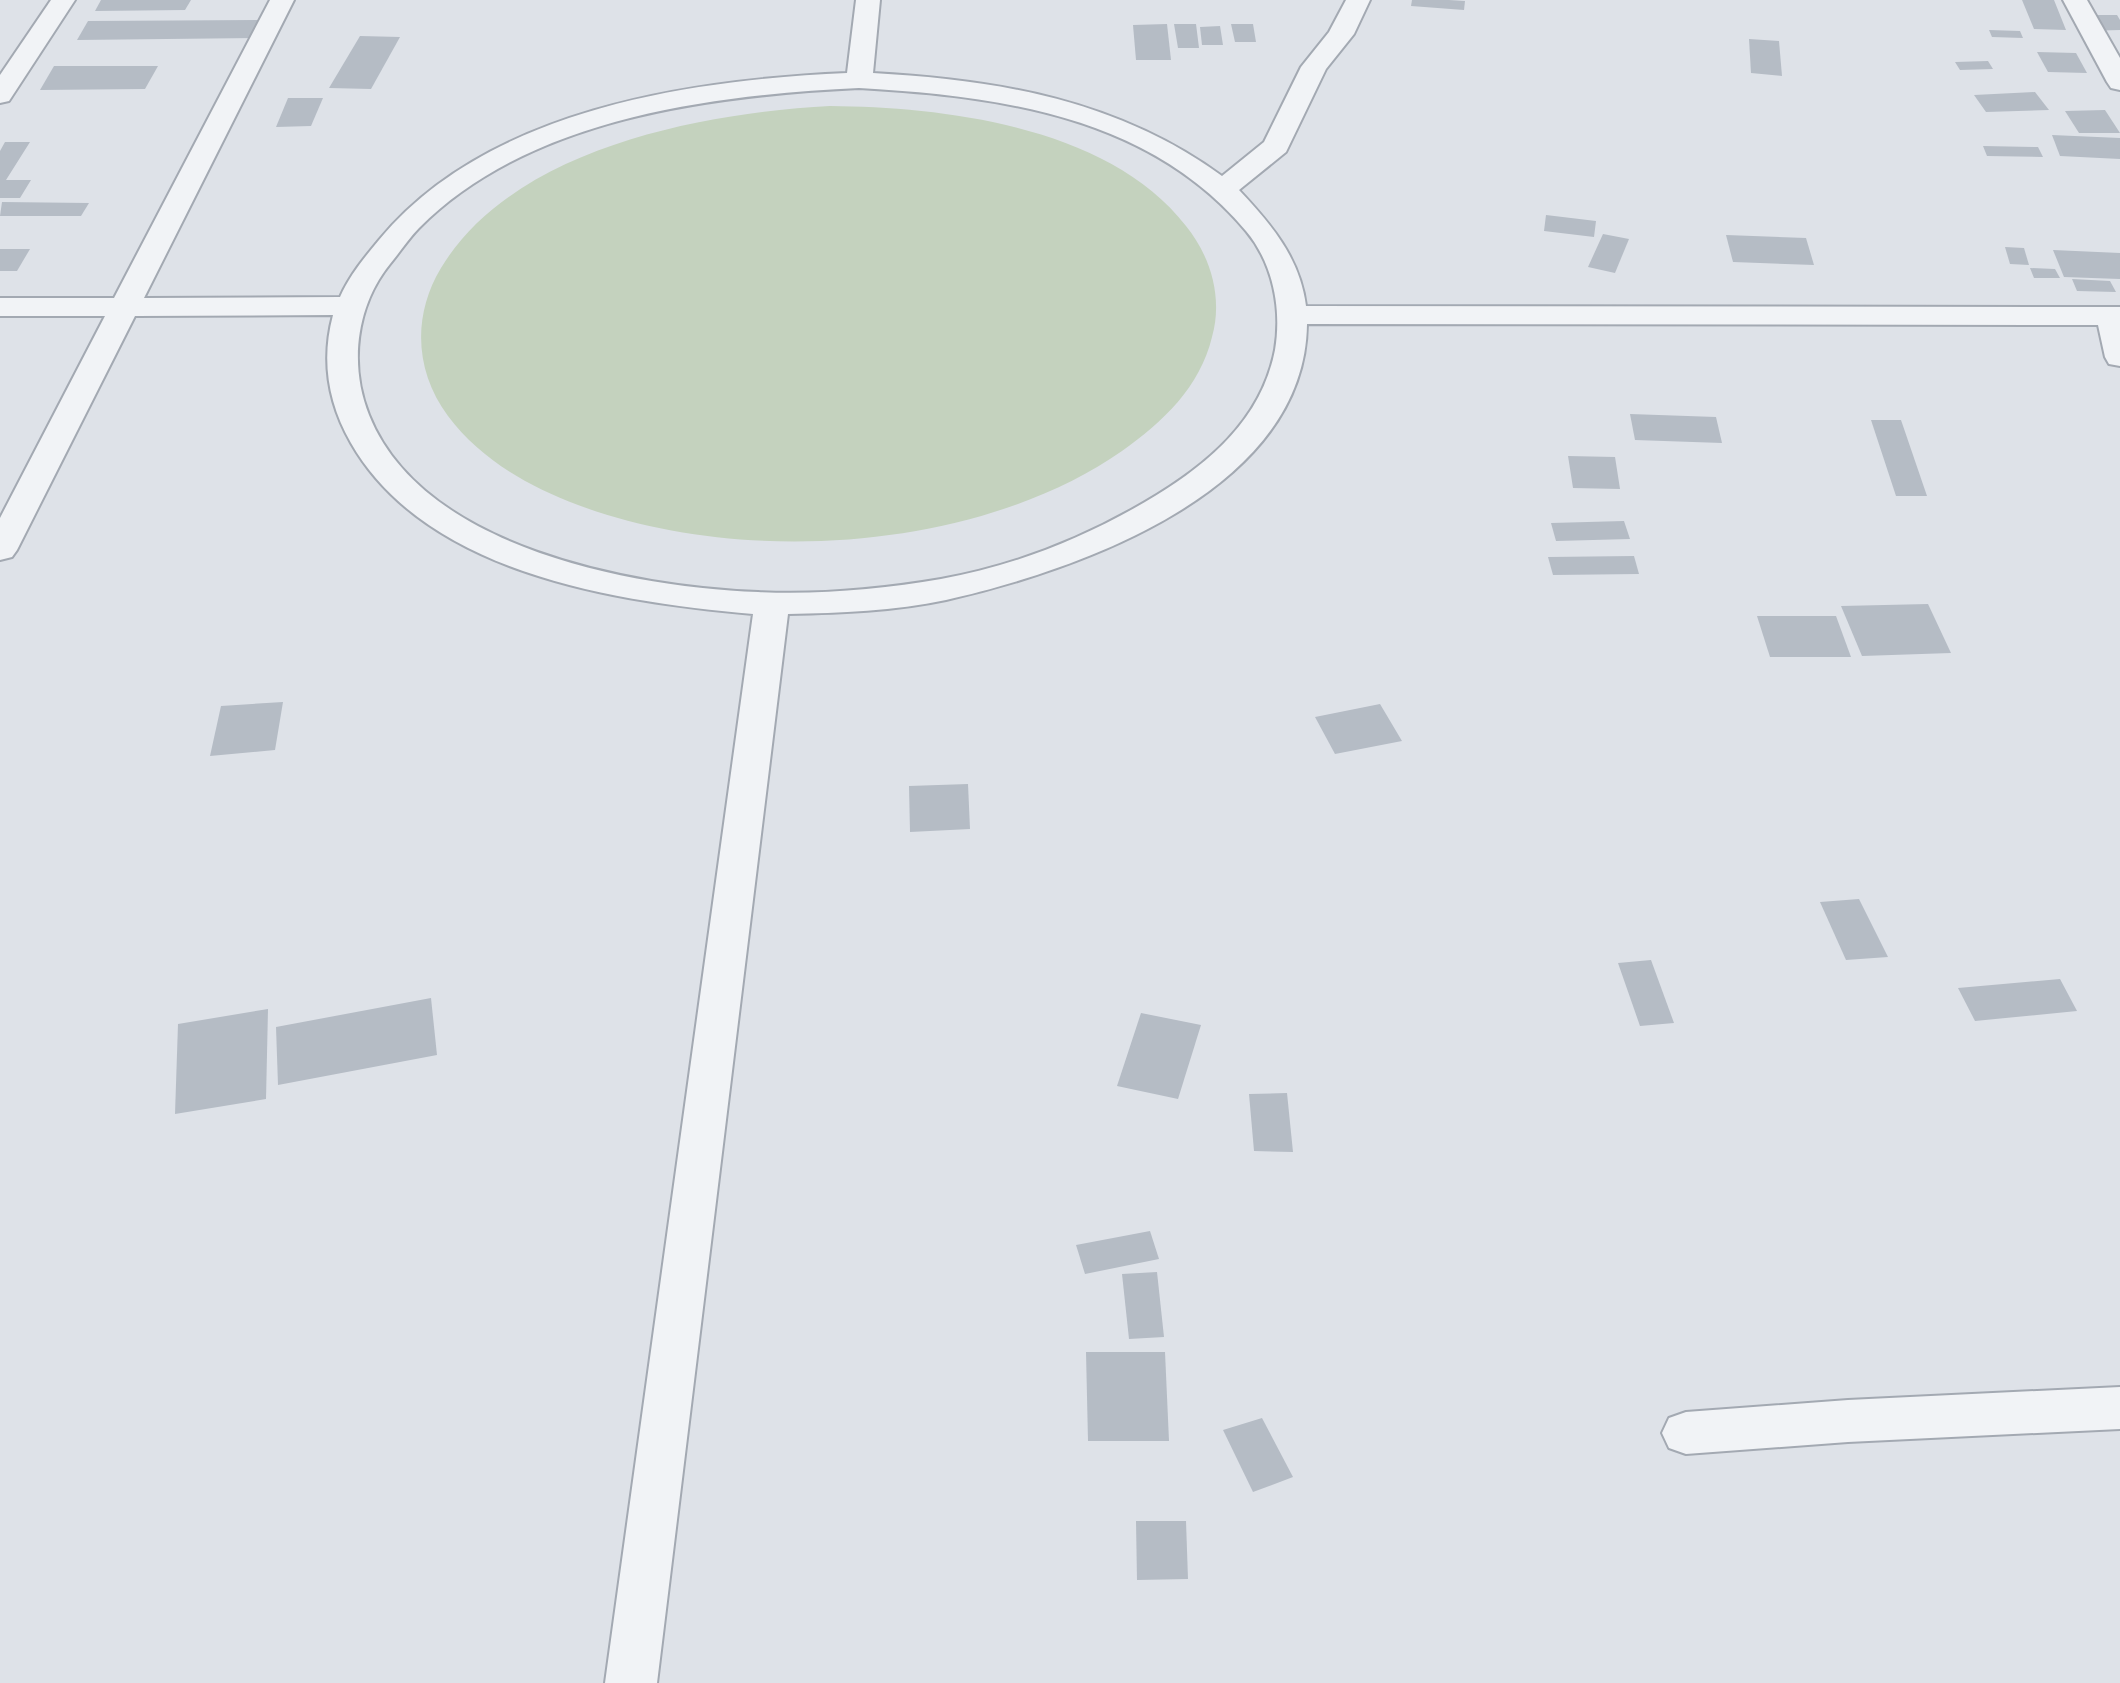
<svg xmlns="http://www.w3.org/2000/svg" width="2120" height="1683" font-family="'Public Sans',sans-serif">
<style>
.green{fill:#c4d2be}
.building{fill:#b5bcc5}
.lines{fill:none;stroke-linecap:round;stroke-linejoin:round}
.minor-casing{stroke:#a3a9b2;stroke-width:4}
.minor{fill:#f1f3f6;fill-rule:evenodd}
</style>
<rect width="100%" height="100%" fill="#dee2e8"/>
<path class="green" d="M 830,106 C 946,107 1110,127 1186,226 C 1211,257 1223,298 1212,337 C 1200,387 1163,422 1122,451 C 977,552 740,566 578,505 C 528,486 480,459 448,416 C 415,372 412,316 441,268 C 513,148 703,113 830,106 Z"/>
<g class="building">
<polygon points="101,0 191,0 185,10 95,11"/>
<polygon points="1412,0 1449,0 1465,1 1464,10 1411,6"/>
<polygon points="2022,0 2054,0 2066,30 2034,29"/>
<polygon points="2075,15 2117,15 2120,20 2120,30 2085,31"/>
<polygon points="264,20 256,38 77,40 88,21"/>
<polygon points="1167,24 1171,60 1136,60 1133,25"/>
<polygon points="1174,24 1196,24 1199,48 1178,48"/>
<polygon points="1231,24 1253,24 1256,42 1235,42"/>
<polygon points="1220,26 1223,45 1202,45 1200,27"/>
<polygon points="1989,30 2020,31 2023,38 1992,37"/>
<polygon points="360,36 400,37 371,89 329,88"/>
<polygon points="1749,39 1779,41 1782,76 1751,73"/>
<polygon points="2037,52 2076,53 2087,73 2048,72"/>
<polygon points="1988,61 1993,69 1960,70 1955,62"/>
<polygon points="54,66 158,66 145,89 40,90"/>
<polygon points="2035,92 2049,110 1986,112 1974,95"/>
<polygon points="288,98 323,98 311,126 276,127"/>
<polygon points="2105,110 2120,133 2079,133 2065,111"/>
<polygon points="2052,135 2120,138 2120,159 2060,156"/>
<polygon points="5,142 30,142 6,180 31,180 20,198 0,198 0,151"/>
<polygon points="1983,146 2038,147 2043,157 1987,156"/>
<polygon points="2,202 89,203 81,216 0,216"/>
<polygon points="1546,215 1596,221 1594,237 1544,231"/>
<polygon points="1603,234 1629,239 1615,273 1588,267"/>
<polygon points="1726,235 1806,238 1814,265 1733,262"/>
<polygon points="2005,247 2024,248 2029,265 2010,264"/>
<polygon points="0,249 30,249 17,271 0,271"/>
<polygon points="2053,250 2120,253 2120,279 2064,277"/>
<polygon points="2030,268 2055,269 2060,278 2034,278"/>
<polygon points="2072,279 2110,281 2116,292 2077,291"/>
<polygon points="1630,414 1716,417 1722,443 1635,440"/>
<polygon points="1871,420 1901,420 1927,496 1896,496"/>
<polygon points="1568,456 1615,457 1620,489 1573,488"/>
<polygon points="1624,521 1630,539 1556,541 1551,523"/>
<polygon points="1634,556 1639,574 1553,575 1548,557"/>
<polygon points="1928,604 1951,653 1862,656 1841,606"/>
<polygon points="1757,616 1836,616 1851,657 1770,657"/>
<polygon points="283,702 275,750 210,756 221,706"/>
<polygon points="1380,704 1402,741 1335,754 1315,717"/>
<polygon points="968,784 970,829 910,832 909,786"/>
<polygon points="1859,899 1888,957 1846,960 1820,902"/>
<polygon points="1651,960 1674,1023 1640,1026 1618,963"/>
<polygon points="2060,979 2077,1011 1975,1021 1958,988"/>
<polygon points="431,998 437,1055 278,1085 276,1027"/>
<polygon points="268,1009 266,1099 175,1114 178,1024"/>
<polygon points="1141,1013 1201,1025 1178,1099 1117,1086"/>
<polygon points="1287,1093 1293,1152 1254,1151 1249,1094"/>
<polygon points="1150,1231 1159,1259 1085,1274 1076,1245"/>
<polygon points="1157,1272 1164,1337 1129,1339 1122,1274"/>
<polygon points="1086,1352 1165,1352 1169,1441 1088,1441"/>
<polygon points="1262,1418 1293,1477 1253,1492 1223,1430"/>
<polygon points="1136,1521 1186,1521 1188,1579 1137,1580"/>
</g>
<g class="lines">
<g class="minor-casing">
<g id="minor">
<polygon points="51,0 75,0 9,101 0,103 0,75"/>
<path d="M 270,0 L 294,0 L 144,298 L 340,297 C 350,275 364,258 379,240 C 486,110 688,80 847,73 L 856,0 L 880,0 L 873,73 C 999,80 1118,100 1222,176 L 1264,142 L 1301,67 L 1329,32 L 1346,0 L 1370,0 L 1354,34 L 1326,69 L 1286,152 L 1239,190 C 1271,224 1300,258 1306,306 L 2120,307 L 2120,366 L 2109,364 L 2105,357 L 2098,325 L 1307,324 C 1305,491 1079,570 946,600 C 894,611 841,613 788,614 L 657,1683 L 605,1683 L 753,614 C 617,602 426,574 351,443 C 328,403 321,360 333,315 L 135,316 L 17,550 L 12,557 L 0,560 L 0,518 L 105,316 L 0,316 L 0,298 L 114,298 ZM 859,88 C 1000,96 1150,116 1246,231 C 1273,263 1282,309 1275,350 C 1261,422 1205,467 1145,502 C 1082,539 1013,566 941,579 C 882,589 819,595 758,592 C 632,587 422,548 369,415 C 349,365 356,306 390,264 C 400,252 409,238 419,228 C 528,118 712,95 859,88 Z"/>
<polygon points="2063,0 2087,0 2120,58 2120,90 2111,88 2107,82"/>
<polygon points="2120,1387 2120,1429 1848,1442 1686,1454 1669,1448 1662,1433 1669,1418 1686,1412 1848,1400"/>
</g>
</g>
<use href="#minor" class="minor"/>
</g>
</svg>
